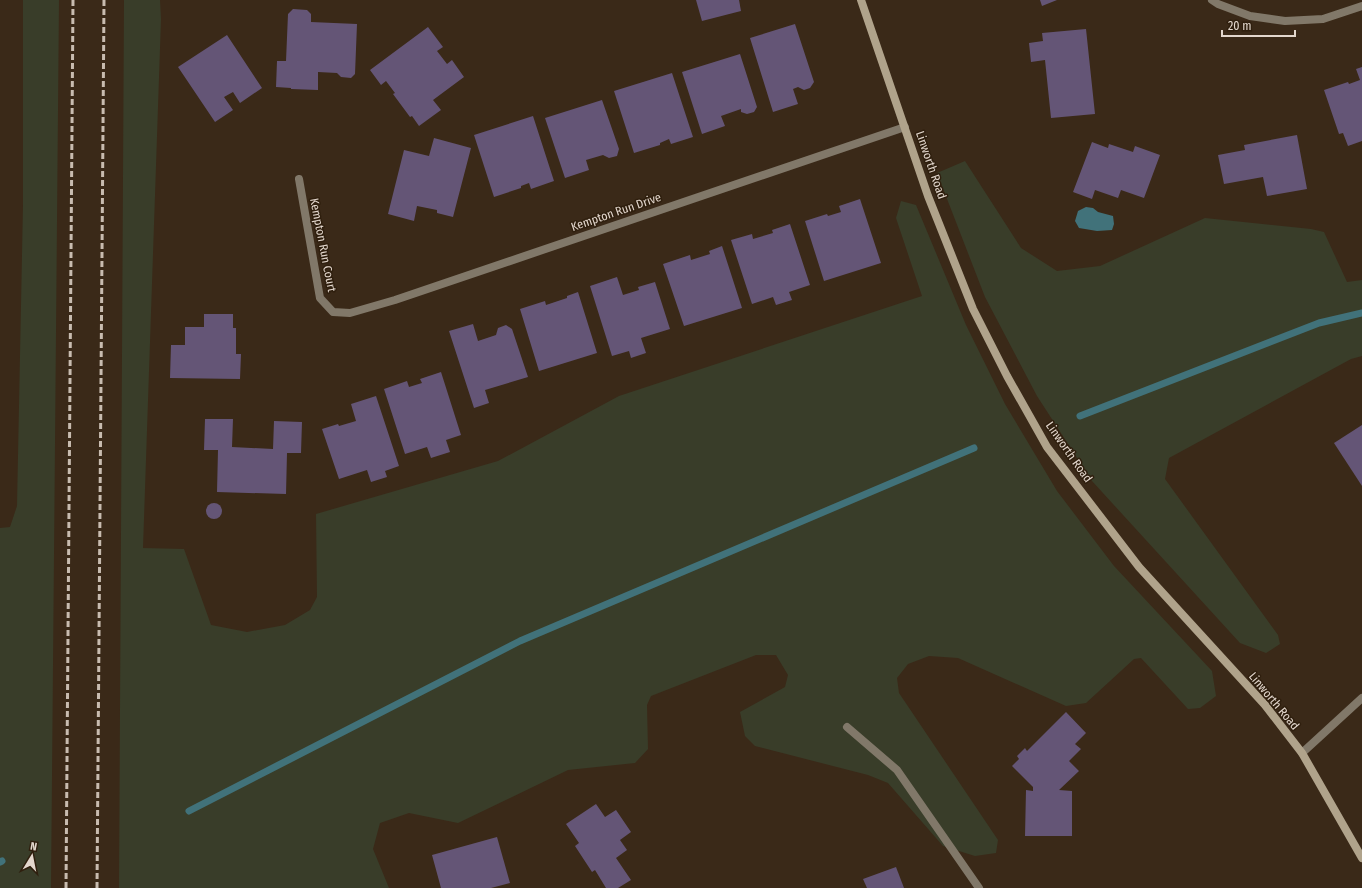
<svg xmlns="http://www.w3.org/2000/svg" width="1362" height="888" font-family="'Fira Sans Condensed',sans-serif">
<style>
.green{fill:#393d29}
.water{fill:#41727a}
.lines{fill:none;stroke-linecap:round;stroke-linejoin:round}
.stream{stroke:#41727a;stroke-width:7}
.building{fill:#645576}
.lane{stroke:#817869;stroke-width:8}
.street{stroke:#817869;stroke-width:8}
.secondary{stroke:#b0a38b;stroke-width:8}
.rail{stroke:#c8bcb0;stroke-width:3;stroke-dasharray:6 3;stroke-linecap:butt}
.labels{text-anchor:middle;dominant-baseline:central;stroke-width:3;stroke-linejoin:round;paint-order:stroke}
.street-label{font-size:12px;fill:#e3d7cd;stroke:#2f1f0e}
</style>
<rect width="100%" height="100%" fill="#3a2918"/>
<g class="green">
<polygon points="23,0 59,0 51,888 0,888 0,528 10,527 17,506 23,205"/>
<polygon points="124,0 160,0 161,19 143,548 184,549 211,625 247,632 285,625 310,610 317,597 316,514 498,461 619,396 922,296 896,218 901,201 916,205 966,325 1005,404 1057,491 1114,566 1212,671 1216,696 1200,708 1188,709 1141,658 1134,659 1086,703 1066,706 958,658 929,656 908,664 897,678 899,693 998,840 996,853 975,856 943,846 888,783 868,775 755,746 745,736 740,712 785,687 788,675 776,655 756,655 651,696 647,705 648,749 635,763 568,770 458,823 409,813 380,823 373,849 389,888 119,888"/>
<polygon points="965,161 1021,248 1057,271 1100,266 1205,218 1311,229 1324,232 1347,282 1362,280 1362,356 1351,359 1169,458 1165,479 1278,635 1280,644 1266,653 1240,643 1092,481 1037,396 985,297 937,173"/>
</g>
<polygon class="water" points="1086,207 1093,208 1098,212 1113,216 1114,224 1112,230 1097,231 1079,228 1075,221 1078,211"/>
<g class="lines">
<g class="stream">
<polyline points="1080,416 1319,323 1362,313"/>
<polyline points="189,811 520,641 974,448"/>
<polyline points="0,862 2,861"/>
</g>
</g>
<g class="building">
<polygon points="696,0 739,0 741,11 702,21"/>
<polygon points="1040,0 1057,0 1042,6"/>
<polygon points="293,9 307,10 311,14 311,22 357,24 355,74 351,78 341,77 337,73 318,72 318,90 291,89 291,88 276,87 277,61 286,61 288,14"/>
<polygon points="795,24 814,82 810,88 804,90 798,87 793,89 798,104 773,112 750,38"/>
<polygon points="428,27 443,47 437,51 447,64 452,60 464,77 433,100 441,110 419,126 412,116 410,117 393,94 395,93 386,81 381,85 370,70"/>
<polygon points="1086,29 1095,114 1051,118 1045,60 1031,62 1029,43 1043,41 1042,33"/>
<polygon points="227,35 262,88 240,103 233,92 224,97 233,110 215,122 178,67"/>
<polygon points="740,54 757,107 754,112 747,114 741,112 741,109 721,116 725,126 702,134 682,72"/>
<polygon points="1362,67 1362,141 1348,146 1343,133 1339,134 1324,90 1348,82 1349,84 1360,80 1356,69"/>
<polygon points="672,73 693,137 671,144 669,139 660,143 660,145 634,153 614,91"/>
<polygon points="602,100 619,149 617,156 609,158 603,155 586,160 589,170 565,178 545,118"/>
<polygon points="533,116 554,181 531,189 529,183 521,186 521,188 494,197 474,135"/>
<polygon points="1297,135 1307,189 1267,196 1263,177 1224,184 1218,155 1245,150 1244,145"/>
<polygon points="434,138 471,148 453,217 437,213 437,210 417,206 414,221 388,214 404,150 429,156"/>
<polygon points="1092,142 1108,148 1109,144 1133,152 1135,146 1160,155 1144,198 1121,190 1118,198 1095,190 1092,199 1073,192"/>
<polygon points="860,199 881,263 824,281 805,221 827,214 828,216 841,212 839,206"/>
<polygon points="790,224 810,285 789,292 792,300 776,305 773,297 752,304 731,240 752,234 753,239 773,233 772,230"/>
<polygon points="722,246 742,308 684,326 663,264 690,255 691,260 710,254 709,251"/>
<polygon points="617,277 623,295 639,290 638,287 655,282 670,329 641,338 646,353 631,358 629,351 612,356 590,286"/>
<polygon points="578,292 597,353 539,371 520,309 545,301 546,305 567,298 567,296"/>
<polygon points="204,314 233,314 233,328 236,328 236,354 241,354 240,379 170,378 171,345 185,345 185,327 204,327"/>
<polygon points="473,324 478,341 496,335 498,328 506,325 512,329 528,377 485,390 489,403 474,408 449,331"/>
<polygon points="441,372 461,435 446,440 450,452 431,458 427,447 405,454 384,389 407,381 409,387 422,383 420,379"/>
<polygon points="376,396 399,466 385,471 387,477 371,482 367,470 339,479 322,429 338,424 339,426 356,421 351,404"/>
<polygon points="205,419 233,419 232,447 273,449 274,421 302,422 301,453 287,453 286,494 217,492 218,450 204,450"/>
<polygon points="1362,425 1362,486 1334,443"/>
<circle cx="214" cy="511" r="8"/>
<polygon points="1066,712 1086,733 1075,744 1081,749 1069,761 1079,771 1059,790 1072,791 1072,836 1025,836 1026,790 1033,791 1033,787 1012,766 1019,759 1017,756 1025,748 1027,751"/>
<polygon points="596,804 605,817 616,810 631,832 620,840 627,850 616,858 631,880 618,888 606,888 595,870 592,872 575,846 579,843 566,824"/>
<polygon points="497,837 510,883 491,888 441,888 432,855"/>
<polygon points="896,867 904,888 867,888 863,879"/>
</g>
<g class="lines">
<g class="lane">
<polyline points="847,727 897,770 979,888"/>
<polyline points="1302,753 1362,698"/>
</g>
<g class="street">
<polyline points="1212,0 1218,4 1250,16 1285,21 1323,19 1362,6"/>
<polyline points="299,179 320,298 333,312 350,313 395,300 905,127"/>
</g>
<polyline class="secondary" points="861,0 928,196 973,309 1007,376 1047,447 1139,567 1265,705 1302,753 1362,858"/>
<g class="rail">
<polyline points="66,888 73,0"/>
<polyline points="97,888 104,0"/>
</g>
</g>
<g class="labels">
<g class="street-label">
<text transform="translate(931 165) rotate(71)">Linworth Road</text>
<text transform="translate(616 212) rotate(-19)">Kempton Run Drive</text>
<text transform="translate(323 245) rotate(79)">Kempton Run Court</text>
<text transform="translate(1069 452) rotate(55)">Linworth Road</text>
<text transform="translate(1274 701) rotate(50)">Linworth Road</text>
</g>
</g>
<g transform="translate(32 856) rotate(10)" stroke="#2f1f0e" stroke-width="3" paint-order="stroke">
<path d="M0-3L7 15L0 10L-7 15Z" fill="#e3d7cd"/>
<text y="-6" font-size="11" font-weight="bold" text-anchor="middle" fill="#e3d7cd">N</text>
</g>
<path d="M1222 30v6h73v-6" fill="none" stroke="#e3d7cd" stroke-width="2"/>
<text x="1228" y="30" font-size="12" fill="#e3d7cd" stroke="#2f1f0e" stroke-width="3" paint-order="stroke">20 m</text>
</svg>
